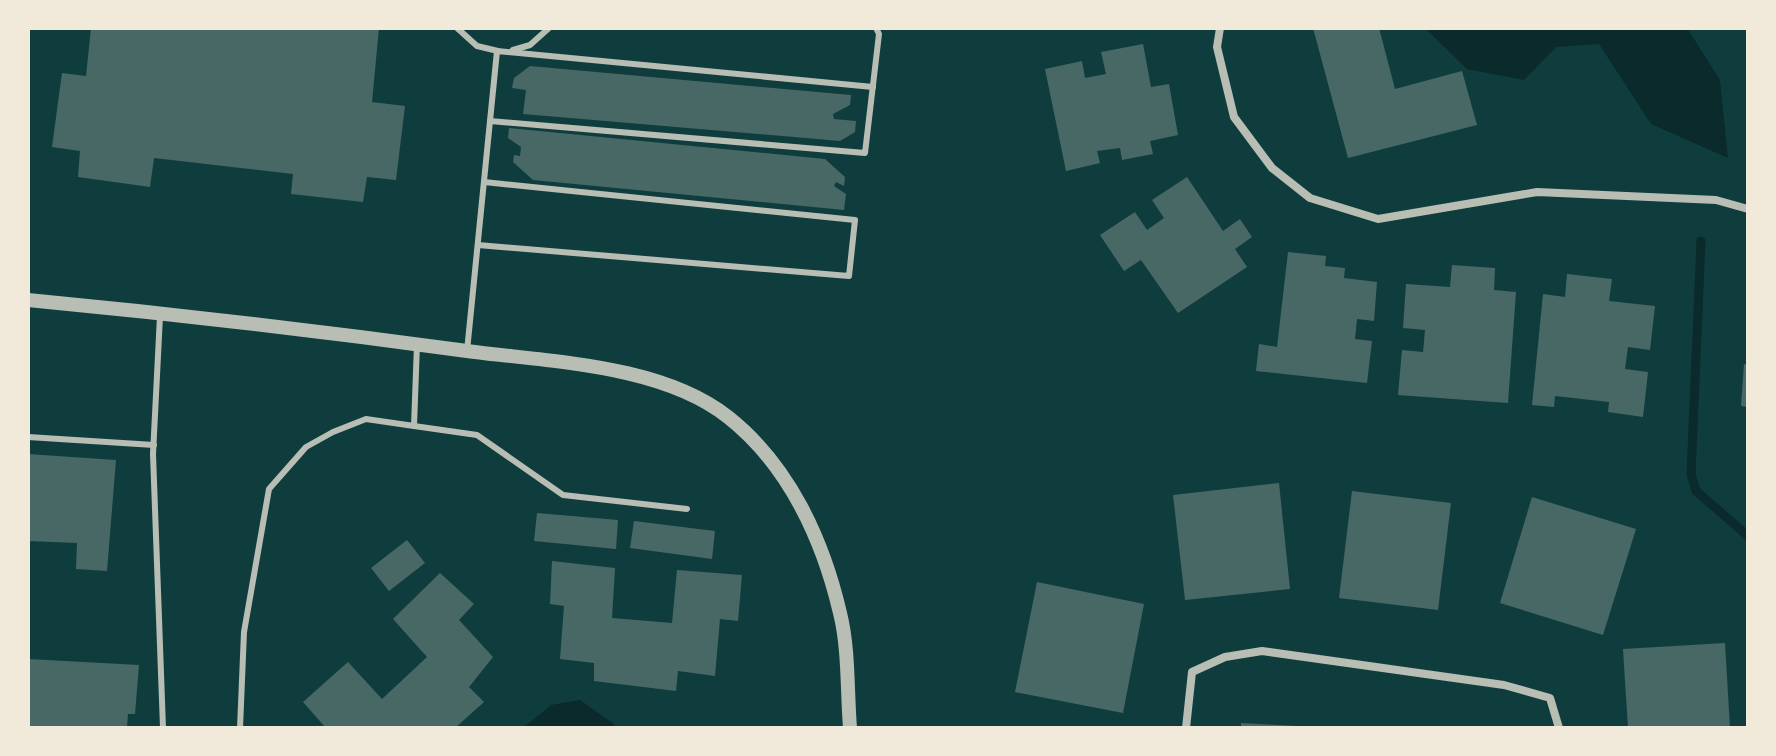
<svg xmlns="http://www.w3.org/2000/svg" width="1776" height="756" font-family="'Asap Condensed',sans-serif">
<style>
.water{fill:#0a2a2b}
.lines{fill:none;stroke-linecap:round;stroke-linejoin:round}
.stream{stroke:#0a2a2b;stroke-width:9}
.building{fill:#486865}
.service{stroke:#b8beb3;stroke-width:6}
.minor{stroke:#b8beb3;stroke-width:8}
.tertiary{stroke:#b8beb3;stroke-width:14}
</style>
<rect width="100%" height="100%" fill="#0f3d3e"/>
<g class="water">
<polygon points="1425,28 1687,28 1720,80 1728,158 1651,124 1599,44 1556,47 1524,80 1467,69"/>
<polygon points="580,700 614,724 614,728 523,728 551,705"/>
</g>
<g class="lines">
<polyline class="stream" points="1701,241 1691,474 1696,491 1748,536"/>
</g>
<g class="building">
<polygon points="91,28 379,28 372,102 405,106 396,180 367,177 363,202 291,194 293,174 154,158 150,187 78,177 80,151 52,147 62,73 86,76"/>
<polygon points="1313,28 1379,28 1395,89 1462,71 1477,125 1348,158"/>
<polygon points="1143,44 1151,87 1169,84 1178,135 1150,141 1153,154 1122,160 1120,148 1097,151 1100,163 1066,171 1045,69 1082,61 1085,78 1106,74 1101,52"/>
<polygon points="530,66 851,95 850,105 833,114 834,119 856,121 855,132 840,141 523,114 526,90 512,88 514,78"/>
<polygon points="509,128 825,159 845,177 844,186 836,182 834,186 846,194 844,210 533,180 513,162 514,155 520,156 521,147 508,138"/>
<polygon points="1187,177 1223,231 1240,219 1252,237 1235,249 1247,267 1178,313 1141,260 1124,271 1100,235 1135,212 1147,230 1164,218 1152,200"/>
<polygon points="1288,252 1326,256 1325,266 1345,268 1344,278 1377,282 1374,321 1357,319 1355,339 1372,341 1367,383 1256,371 1259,344 1277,347"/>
<polygon points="1452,265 1495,268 1494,290 1516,292 1508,403 1398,395 1402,350 1423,352 1425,330 1403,328 1406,284 1450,287"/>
<polygon points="1567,274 1612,279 1609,301 1655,306 1650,350 1628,347 1625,369 1648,372 1643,417 1608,412 1609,402 1555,396 1554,407 1532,405 1543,294 1565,297"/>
<polygon points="1744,364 1748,365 1748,407 1741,406"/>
<polygon points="28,454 116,460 107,571 76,569 77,543 28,541"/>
<polygon points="1279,483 1290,589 1185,600 1173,495"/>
<polygon points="1352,491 1451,503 1438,610 1339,598"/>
<polygon points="1532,497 1636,529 1603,635 1500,603"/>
<polygon points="537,513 618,520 616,549 534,541"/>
<polygon points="634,521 715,531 712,559 630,548"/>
<polygon points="407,540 425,563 389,591 371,568"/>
<polygon points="552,561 615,568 612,618 672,623 677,570 742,575 738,621 720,619 715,676 678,671 676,691 594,681 594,663 560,659 564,606 550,604"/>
<polygon points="440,573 474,604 459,620 493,657 469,687 484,702 455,728 326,728 303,702 348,662 382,699 427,657 393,619"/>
<polygon points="1037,582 1144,604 1123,713 1015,692"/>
<polygon points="1725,643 1730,728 1628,728 1623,649"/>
<polygon points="28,659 139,665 135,714 128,714 127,728 28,728"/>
<polygon points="1241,723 1297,726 1297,728 1241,728"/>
</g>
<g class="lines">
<g class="service">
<polyline points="457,28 477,46 498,51"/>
<polyline points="513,50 530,45 549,28"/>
<polyline points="490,121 865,153 879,34 876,28"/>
<polyline points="478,245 849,276 855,220 484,182"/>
<polyline points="160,316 153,454 163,728"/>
<polyline points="467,351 497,51 873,87"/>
<polyline points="414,426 477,435 563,495 687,509"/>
<polyline points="28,437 154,445"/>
<polyline points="240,728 244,632 269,489 306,447 333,432 366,419 414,426 417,344"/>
</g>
<g class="minor">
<polyline points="1220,28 1217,47 1234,117 1272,168 1310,198 1378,219 1537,192 1716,200 1748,209"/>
<polyline points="1186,728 1192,672 1225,657 1262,651 1504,685 1550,698 1559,728"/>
</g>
<path class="tertiary" d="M 28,300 C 175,314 321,331 467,351 C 549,362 661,364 728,417 C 789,465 823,540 840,613 C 849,649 847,691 850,728"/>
</g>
<rect width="1776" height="756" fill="none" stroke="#f1e9da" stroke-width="60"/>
</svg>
